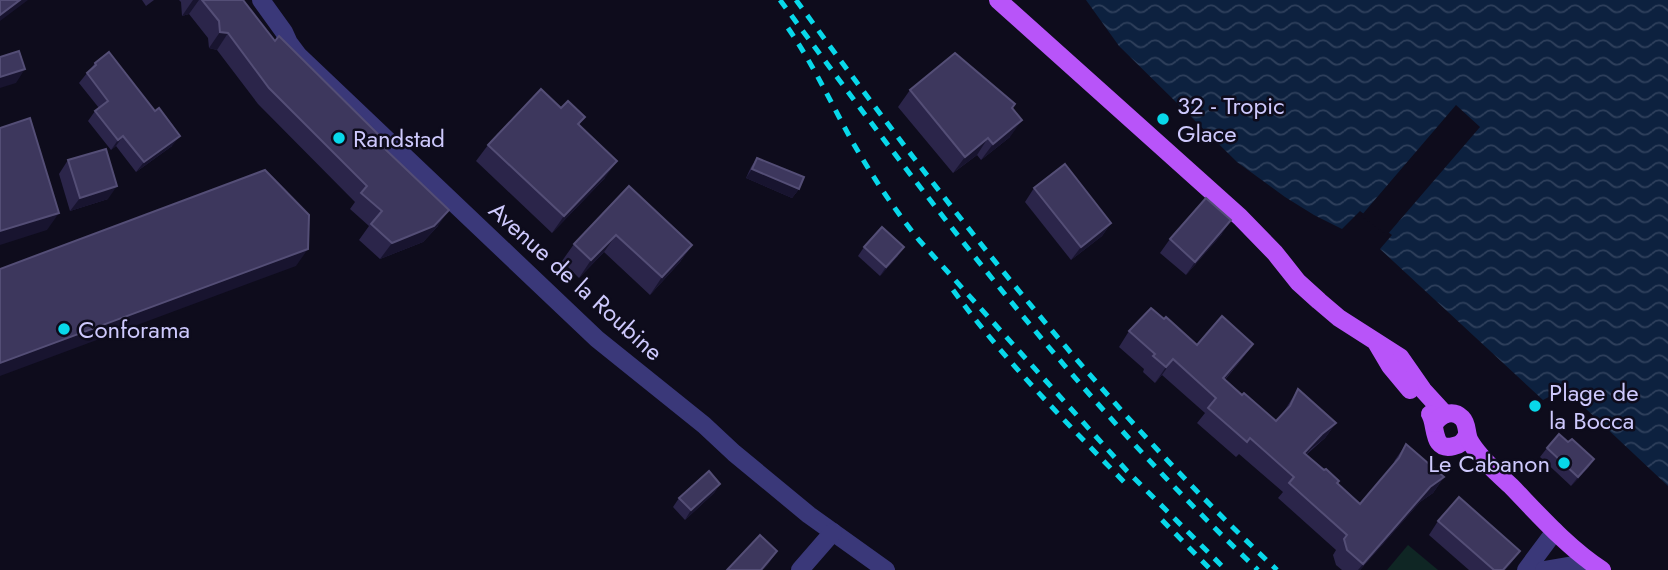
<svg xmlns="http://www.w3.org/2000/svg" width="1668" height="570" font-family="Jost,sans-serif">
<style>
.grass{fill:#0f2624}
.water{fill:url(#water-waves)}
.pier{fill:#0e0c1c}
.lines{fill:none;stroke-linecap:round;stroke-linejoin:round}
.minor{stroke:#3a3879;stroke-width:18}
.primary{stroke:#b854f9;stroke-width:18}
.rail{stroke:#08d8ea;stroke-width:5;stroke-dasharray:10 9;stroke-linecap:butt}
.wall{fill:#2b254a}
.shaded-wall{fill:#18142f}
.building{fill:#3d375d;stroke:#544e76;stroke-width:2}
.poi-dot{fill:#08d8ea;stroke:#0e0c1c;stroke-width:2.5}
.labels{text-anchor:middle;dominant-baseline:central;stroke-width:5;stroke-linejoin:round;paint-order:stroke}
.poi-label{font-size:24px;fill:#cec9fd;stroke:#0e0c1c;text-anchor:start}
.street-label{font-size:24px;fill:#cec9fd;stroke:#0e0c1c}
</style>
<defs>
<pattern id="water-waves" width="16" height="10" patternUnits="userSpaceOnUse" patternTransform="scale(1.75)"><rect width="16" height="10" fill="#0d213f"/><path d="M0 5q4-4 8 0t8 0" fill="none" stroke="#2f405c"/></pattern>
</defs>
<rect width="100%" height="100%" fill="#0e0c1c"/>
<polygon class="grass" points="1408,545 1438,570 1387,570"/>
<polygon class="water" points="1086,0 1668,0 1668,486 1585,408 1562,390 1543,400 1380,249 1392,235 1360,211 1342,229 1314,215 1285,197 1237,162 1119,46"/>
<polygon class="pier" points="1456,105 1480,127 1387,235 1361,216"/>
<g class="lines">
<g class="minor">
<polyline points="261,0 284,32 289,43 298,55 597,339 704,425 734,453 809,515 886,570"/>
<polyline points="800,570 833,532"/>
<polyline points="1526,570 1555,531"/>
<polyline points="1544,570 1579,564"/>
</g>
<g class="primary">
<polyline points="998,0 1240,217 1275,253 1298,282 1319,301 1339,318 1400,357 1423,390 1445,414"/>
<polyline points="1377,344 1390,366 1410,390"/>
<path d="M 1430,414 C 1437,425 1431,452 1454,446 C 1461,445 1464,441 1467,435"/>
<path d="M 1435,423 C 1441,414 1453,409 1462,418 C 1469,425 1465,435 1471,443 C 1481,459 1497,473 1511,486 C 1539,515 1568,548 1602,570"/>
</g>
<g class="rail">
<path d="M 780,0 C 928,201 1076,398 1258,570"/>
<path d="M 796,0 C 943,201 1095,399 1277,570"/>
<path d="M 788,28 C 813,64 831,103 852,141 C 872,176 894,209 919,240 L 1127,471 L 1226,570"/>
<path d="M 953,290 C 1003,359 1065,421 1125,483"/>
<polyline points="1162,520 1211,570"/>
</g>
</g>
<g class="wall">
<polygon points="142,0 154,0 146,6"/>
<polygon points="179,0 243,0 275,41 390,146 387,151 438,226 423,242 380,259 359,240 369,226 350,209 355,202 258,104 217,50 209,48 208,38 189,14 182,16 181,2"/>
<polygon points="95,63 172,146 136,172 116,146 111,150 88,121 95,111 99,108 79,83"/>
<polygon points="910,90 1012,108 1010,137 981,160 977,155 953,173 898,107"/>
<polygon points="585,117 579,125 605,178 552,233 476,161 488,145"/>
<polygon points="757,158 799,189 792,198 746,178 751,167"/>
<polygon points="68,160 108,199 70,211 59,174"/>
<polygon points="629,186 692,245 680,262 650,295 604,252 579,278 562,261 574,244"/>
<polygon points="1034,188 1111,223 1102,236 1071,260 1025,202"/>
<polygon points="1222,234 1186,275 1160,253 1170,239"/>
<polygon points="864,247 898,256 880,276 858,256"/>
<polygon points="1164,319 1197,345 1253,344 1242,359 1225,380 1242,395 1276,421 1283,413 1298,389 1336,423 1325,438 1306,455 1360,504 1392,467 1395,460 1406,444 1444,477 1433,493 1420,502 1360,570 1342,570 1336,565 1333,555 1336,550 1278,498 1283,492 1239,454 1236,457 1197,423 1205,413 1162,375 1155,383 1143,372 1144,369 1119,347 1129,331"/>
<polygon points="1547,448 1594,459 1588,468 1571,486 1540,457"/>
<polygon points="720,484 714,493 685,520 673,507 679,498"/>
<polygon points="1438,521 1520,551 1505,570 1469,570 1429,535"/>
</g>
<g class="shaded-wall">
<polygon points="20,0 28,0 0,21 0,15"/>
<polygon points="193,0 199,0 189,14 182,16"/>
<polygon points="220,32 228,33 217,50 209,48"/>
<polygon points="25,69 16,83 0,88 0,77"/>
<polygon points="1022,120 1010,137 981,160 993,144"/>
<polygon points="123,136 116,146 111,150 118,140"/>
<polygon points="180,136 172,146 136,172 144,162"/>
<polygon points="988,138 977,155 953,173 965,157"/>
<polygon points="617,161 605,178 552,233 564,216"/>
<polygon points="752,169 799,189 792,198 746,178"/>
<polygon points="117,186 108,199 70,211 80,198"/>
<polygon points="449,210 438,226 423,242 380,259 392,243"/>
<polygon points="59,213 47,230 0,245 0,231"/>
<polygon points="1231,220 1222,234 1186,275 1195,262"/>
<polygon points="1111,223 1102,236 1071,260 1081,247"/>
<polygon points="616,235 604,252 579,278 591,260"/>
<polygon points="692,245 680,262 650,295 662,277"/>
<polygon points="904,247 898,256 880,276 886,267"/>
<polygon points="308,249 296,266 0,376 0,363"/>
<polygon points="1253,344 1242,359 1212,394 1223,378"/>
<polygon points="1173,359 1162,375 1155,383 1166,367"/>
<polygon points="1336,423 1325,438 1311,449 1293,469 1304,453 1322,434"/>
<polygon points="1594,459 1588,468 1571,486 1578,477"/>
<polygon points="1444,477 1433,493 1420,502 1360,570 1358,570 1430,487"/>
<polygon points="720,484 714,493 685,520 691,510"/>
<polygon points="777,551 768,565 763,570 761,570"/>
<polygon points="1520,551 1510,565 1505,570 1503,570"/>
</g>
<g class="building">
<polygon points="0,0 20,0 0,15"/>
<polygon points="202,0 243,0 275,41 279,36 390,146 386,150 449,210 434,226 392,243 371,224 382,211 361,193 367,186 269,88 228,33 220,32 219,21"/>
<polygon points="19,51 25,69 0,77 0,57"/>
<polygon points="109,52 155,111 159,108 180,136 144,162 123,136 118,140 95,111 108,101 87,73 96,65 95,63"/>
<polygon points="955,53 1015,104 1012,108 1022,120 993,144 988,138 965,157 910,90"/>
<polygon points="541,89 561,108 568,101 585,117 578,124 617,161 564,216 488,145"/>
<polygon points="30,118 59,213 0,231 0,128"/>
<polygon points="106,149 117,186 80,198 68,160"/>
<polygon points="757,158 804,177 799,189 752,169"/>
<polygon points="1065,164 1111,223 1081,247 1034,188"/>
<polygon points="265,170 309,215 308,249 0,363 0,269"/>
<polygon points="629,186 692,245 662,277 616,235 591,260 574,244"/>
<polygon points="1206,198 1231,220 1195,262 1170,239"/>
<polygon points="882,227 904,247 886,267 864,247"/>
<polygon points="1151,308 1164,319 1166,317 1197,345 1222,316 1253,344 1223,378 1242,395 1244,393 1276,421 1290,406 1298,389 1336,423 1322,434 1304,453 1324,470 1326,469 1339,481 1337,483 1360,504 1399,458 1406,444 1444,477 1430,487 1363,564 1347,550 1344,539 1347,535 1289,483 1294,477 1250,438 1247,442 1208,408 1216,398 1173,359 1166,367 1153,356 1155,354 1129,331"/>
<polygon points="1559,434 1568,442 1572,439 1594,459 1578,477 1547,448"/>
<polygon points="709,471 720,484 691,510 679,498"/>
<polygon points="1459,497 1520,551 1503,570 1494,570 1438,521"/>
<polygon points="760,535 777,551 761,570 727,570"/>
</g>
<g class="poi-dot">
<circle cx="1163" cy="119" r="7"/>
<circle cx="339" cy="138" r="7"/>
<circle cx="64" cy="329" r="7"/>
<circle cx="1535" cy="406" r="7"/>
<circle cx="1564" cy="463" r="7"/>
</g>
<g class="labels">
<g class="poi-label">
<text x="1177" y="105">32 - Tropic<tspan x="1177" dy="28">Glace</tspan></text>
<text x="353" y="138">Randstad</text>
<text x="78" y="329">Conforama</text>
<text x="1549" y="392">Plage de<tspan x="1549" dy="28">la Bocca</tspan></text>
<text x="1550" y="463" text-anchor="end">Le Cabanon</text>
</g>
<g class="street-label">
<text transform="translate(576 281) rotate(42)">Avenue de la Roubine</text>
</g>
</g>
</svg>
